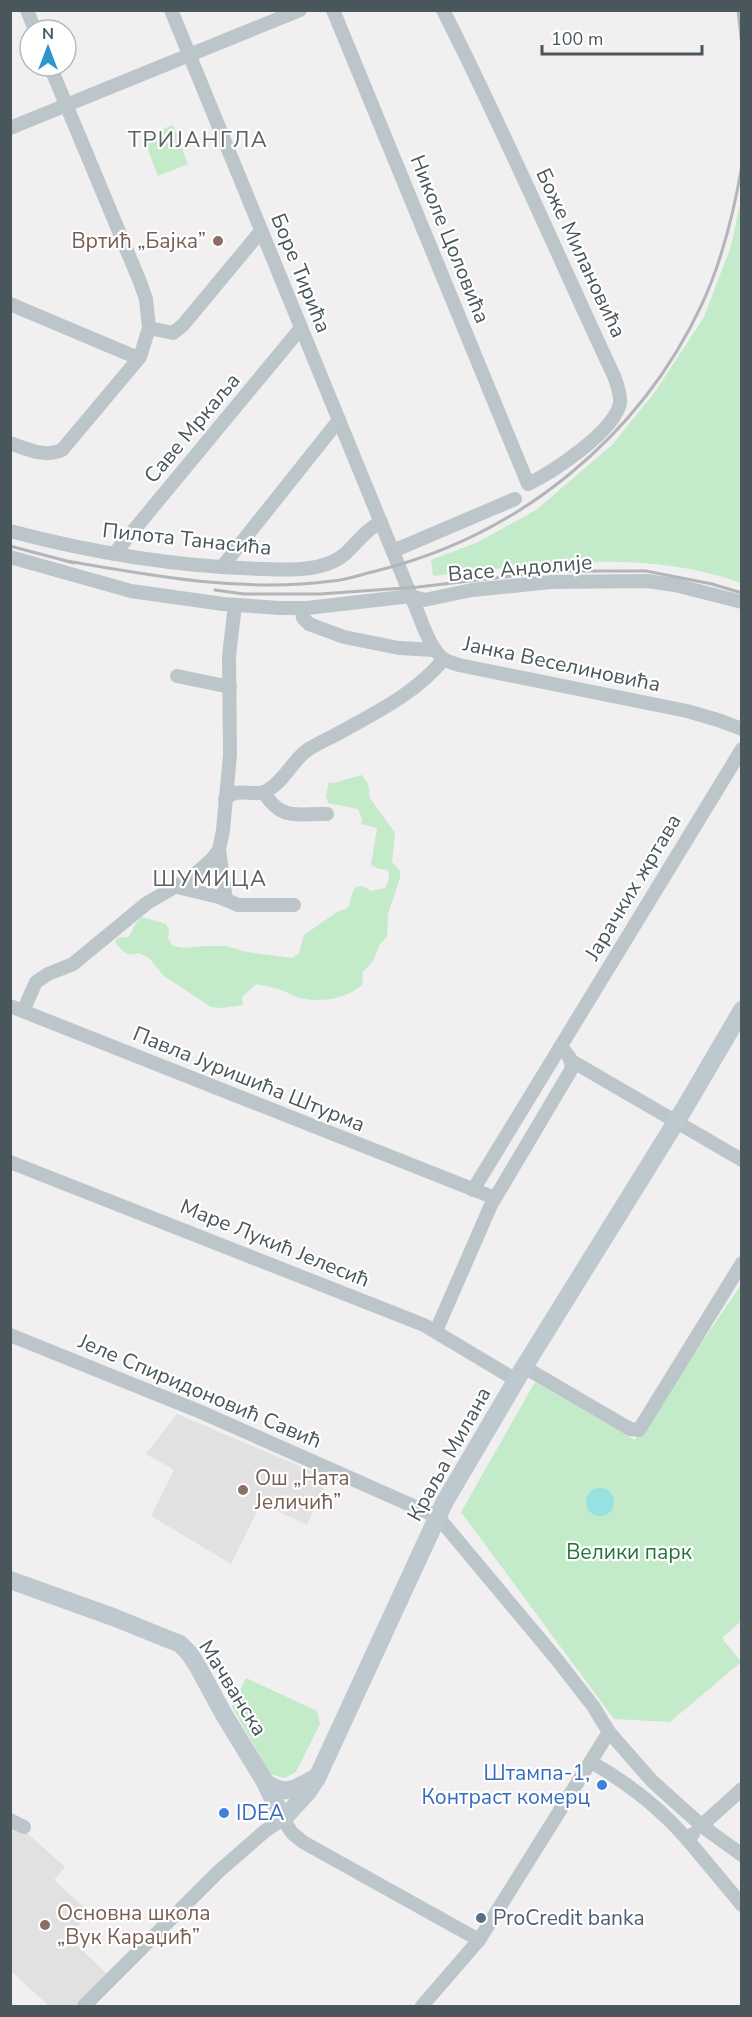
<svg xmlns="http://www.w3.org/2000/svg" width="752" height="2017" font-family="'Nunito Sans',sans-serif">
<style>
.education{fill:#e2e1e1}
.green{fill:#c3eac9}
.water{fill:#95e2e1}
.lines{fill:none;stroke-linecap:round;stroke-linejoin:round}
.street{stroke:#bcc6ca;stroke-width:14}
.secondary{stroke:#bdc9cf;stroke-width:18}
.rail{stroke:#b2b6b9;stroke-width:3}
.education-dot{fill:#8d6e63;stroke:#fff;stroke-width:2}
.shop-dot{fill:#3f7fe0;stroke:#fff;stroke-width:2}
.service-dot{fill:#5c6f8a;stroke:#fff;stroke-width:2}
.labels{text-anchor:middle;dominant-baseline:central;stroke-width:4.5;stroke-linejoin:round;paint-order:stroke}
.street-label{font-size:21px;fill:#49565b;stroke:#fff}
.education-label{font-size:21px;fill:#785e54;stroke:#fff;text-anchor:start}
.park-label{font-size:21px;fill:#227439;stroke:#fff}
.shop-label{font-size:21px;fill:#366cbe;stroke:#fff;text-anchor:end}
.service-label{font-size:21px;fill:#4e5e75;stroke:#fff;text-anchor:start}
.neighbourhood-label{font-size:22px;letter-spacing:1.5px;fill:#5d6163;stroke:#fff}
</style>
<rect width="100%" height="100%" fill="#f1eff0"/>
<g class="education">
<polygon points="177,1414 328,1478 307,1525 261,1503 231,1564 151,1516 174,1470 146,1454"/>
<polygon points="10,1825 28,1834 65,1867 54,1880 90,1913 68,1937 108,1975 78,2006 49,2006 11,1971"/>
</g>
<g class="green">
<polygon points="173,125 188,164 158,176 143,137"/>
<path d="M 741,200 L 741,583 C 643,547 535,565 433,576 L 431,560 L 478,542 L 536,510 L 612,445 L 655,392 L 704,317 L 731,246 Z"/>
<path d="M 362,775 L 368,784 L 370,798 L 395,833 L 392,862 L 400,871 L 400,878 L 388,914 L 387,936 L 380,944 L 373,961 L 363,972 L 362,985 C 344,1000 319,1003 296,997 C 291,995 287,992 283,991 C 275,987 265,986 256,984 L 242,997 L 243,1005 L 221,1008 L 211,1007 L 164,976 L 149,958 L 139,953 L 130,955 L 123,951 L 115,942 L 118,938 L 128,937 C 134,930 134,923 142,917 L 166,924 L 169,930 L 168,938 L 173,946 L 185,948 L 203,946 L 226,946 L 247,952 L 293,958 L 299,953 L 304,935 L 337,912 L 348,908 L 353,891 L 356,887 L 363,886 L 371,891 L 385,888 L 389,880 L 388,870 L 379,869 L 371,865 L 377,828 L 361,824 L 362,819 L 358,809 L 328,803 L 326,796 L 329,782 L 334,783 Z"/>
<polygon points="741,1285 741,1621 722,1638 741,1662 670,1722 614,1719 461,1512 535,1382 635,1440"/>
<polygon points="246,1678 317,1711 320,1724 296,1772 285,1778 270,1774 232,1707"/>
</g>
<circle class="water" cx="600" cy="1502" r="14"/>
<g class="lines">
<g class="street">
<polyline points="27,10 35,30"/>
<path d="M 171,10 L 411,596 C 419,613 429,650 445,660 C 449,662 454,663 459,665 L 687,711 L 718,720 L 742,729"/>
<path d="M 333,10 L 528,484 C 553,472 615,431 620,403 C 621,394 617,384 614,376 C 557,254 504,130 443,10"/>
<polyline points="50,66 140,282 146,299 149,328"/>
<polyline points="10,128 300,10"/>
<polyline points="10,304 138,358"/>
<path d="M 10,443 C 27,449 45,458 62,450 L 140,357 L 149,328 L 173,333 L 183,325 L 261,231"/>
<path d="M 10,531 C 93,553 179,567 264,569 C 285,570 312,571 332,562 C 352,554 360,532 381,522"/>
<polyline points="393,551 515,499"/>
<polyline points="114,554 301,328"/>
<polyline points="10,557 131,591 223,604 280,608 307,608 411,596 424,600 472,590 551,582 647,581 675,585 742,602"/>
<polyline points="222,567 339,420"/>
<polyline points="301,608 303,618 309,624 344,637 399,648 435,650"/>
<polyline points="177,676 230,687"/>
<path d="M 264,793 C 283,822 297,813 327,814"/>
<path d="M 225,799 C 239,785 252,799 268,790 C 283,782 292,762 306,751 C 316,744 328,739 339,733 C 377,712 416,693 444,659"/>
<polyline points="219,850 226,900"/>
<polyline points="177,887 219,897 238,905 294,905"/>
<polyline points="10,1006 495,1198"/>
<polyline points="23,1011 36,982 48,974 73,964 147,903 192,877 211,860 219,850 223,830 230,755 229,656 235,605"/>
<polyline points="570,1060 742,1160"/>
<polyline points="10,1162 424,1325 516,1380"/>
<polyline points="473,1190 742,749"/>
<path d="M 436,1331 L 491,1205 L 571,1070 C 573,1061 568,1053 560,1047"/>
<polyline points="10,1335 201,1412 438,1517 554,1656 593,1706 609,1732 652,1781 702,1826 742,1855"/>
<polyline points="524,1367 630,1429 639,1430 742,1263"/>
<path d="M 591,1762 C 628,1783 659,1807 687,1839"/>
<polyline points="10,1820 24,1827"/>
<polyline points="701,1826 742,1789"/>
<polyline points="693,1834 687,1839 742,1905"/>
<polyline points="84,2006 218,1872 265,1831 283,1819 292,1833 303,1842 479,1940"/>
<polyline points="422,2006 479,1940 609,1732"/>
</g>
<g class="secondary">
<polyline points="10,1580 113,1617 180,1644 189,1653 197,1665 223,1713 265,1782 283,1819 307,1793 317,1778 444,1503 524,1367 684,1109 742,1010"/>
<path d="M 265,1782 C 286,1797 295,1789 315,1778"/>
</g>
<g class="rail">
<polyline points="738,10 742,46"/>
<polyline points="10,546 74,563"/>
<path d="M 67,561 C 154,576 244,593 332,581 C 347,580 362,574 376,571 C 519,536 640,437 702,304 C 722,261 734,212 742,165"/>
<polyline points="215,590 244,594 320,594 418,587 555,571 646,571 712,584 742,593"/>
</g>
</g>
<g class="education-dot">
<circle cx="218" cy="241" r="6"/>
<circle cx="243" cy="1490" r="6"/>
<circle cx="45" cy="1925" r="6"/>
</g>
<g class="shop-dot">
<circle cx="602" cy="1785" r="6"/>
<circle cx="224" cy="1813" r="6"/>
</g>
<circle class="service-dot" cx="481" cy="1918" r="6"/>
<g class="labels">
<g class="street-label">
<text transform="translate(450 239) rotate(68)">Николе Цоловића</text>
<text transform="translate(581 253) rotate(65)">Боже Милановића</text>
<text transform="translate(301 273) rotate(68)">Боре Тирића</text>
<text transform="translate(192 428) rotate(-50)">Саве Мркаља</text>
<text transform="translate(187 539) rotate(6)">Пилота Танасића</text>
<text transform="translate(520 568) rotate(-5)">Васе Андолије</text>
<text transform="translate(562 664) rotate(12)">Јанка Веселиновића</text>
<text transform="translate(633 887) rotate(-59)">Јарачких жртава</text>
<text transform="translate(249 1079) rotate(22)">Павла Јуришића Штурма</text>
<text transform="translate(275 1243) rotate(22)">Маре Лукић Јелесић</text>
<text transform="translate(200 1391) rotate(23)">Јеле Спиридоновић Савић</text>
<text transform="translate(449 1454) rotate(-61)">Краља Милана</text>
<text transform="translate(233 1688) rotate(58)">Мачванска</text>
</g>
<g class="education-label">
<text x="206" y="241" text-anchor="end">Вртић „Бајка”</text>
<text x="255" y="1478">Ош „Ната<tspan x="255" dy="24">Јеличић”</tspan></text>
<text x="57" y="1913">Основна школа<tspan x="57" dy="24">„Вук Караџић”</tspan></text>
</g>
<g class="park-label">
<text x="629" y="1552">Велики парк</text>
</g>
<g class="shop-label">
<text x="590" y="1773">Штампа-1,<tspan x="590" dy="24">Контраст комерц</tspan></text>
<text x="236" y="1813" text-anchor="start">IDEA</text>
</g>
<g class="service-label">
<text x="493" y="1918">ProCredit banka</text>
</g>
<g class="neighbourhood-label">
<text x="198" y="140">ТРИЈАНГЛА</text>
<text x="210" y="879">ШУМИЦА</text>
</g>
</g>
<rect width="752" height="2017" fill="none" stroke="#49565b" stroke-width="24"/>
<g transform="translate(48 48)"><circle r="28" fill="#ffffff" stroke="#b6bbbd" stroke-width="1.5"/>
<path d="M0-4.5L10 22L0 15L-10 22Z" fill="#2e96cd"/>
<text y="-9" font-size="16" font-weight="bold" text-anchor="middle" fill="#49565b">N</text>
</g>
<path d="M542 45v9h160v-9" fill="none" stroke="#49565b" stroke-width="3"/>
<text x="551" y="45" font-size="18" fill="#49565b" stroke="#ffffff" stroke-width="4.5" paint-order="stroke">100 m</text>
</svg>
